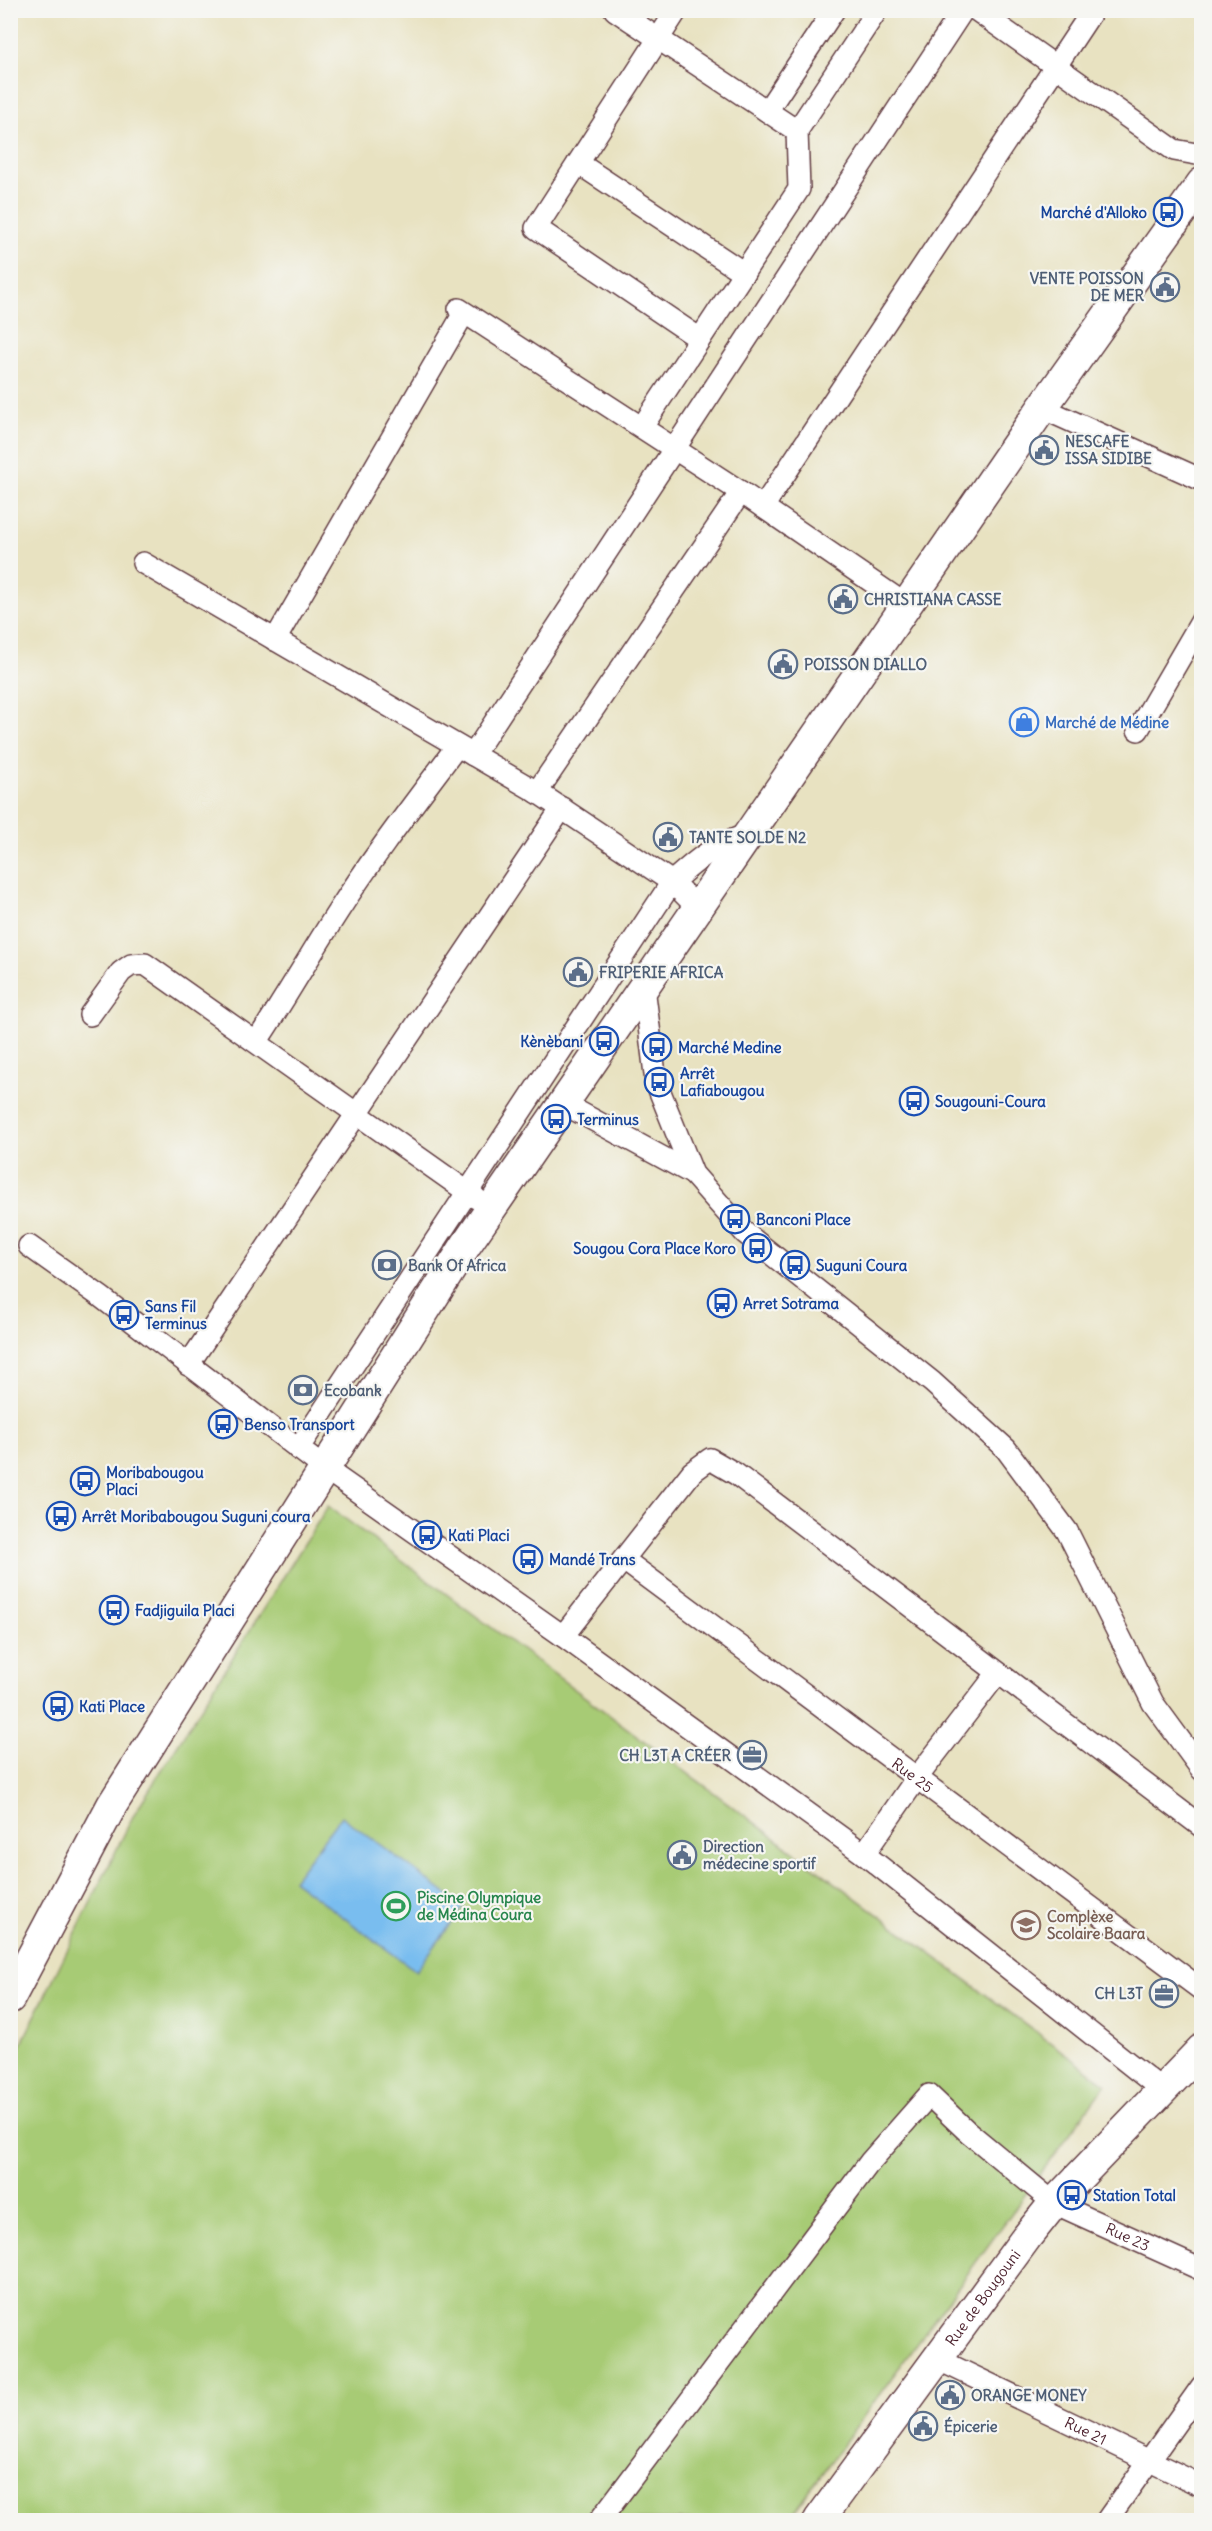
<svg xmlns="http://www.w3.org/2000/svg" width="1212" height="2531" font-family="Delius,sans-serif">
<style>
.green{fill:#a7cb75;stroke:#787550;stroke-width:1.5}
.water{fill:#79bdef;stroke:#626e8d;stroke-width:1.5}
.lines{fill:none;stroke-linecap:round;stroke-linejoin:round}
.street-casing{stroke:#623c42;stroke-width:24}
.secondary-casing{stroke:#623c42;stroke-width:33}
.street{stroke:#fff;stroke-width:21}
.secondary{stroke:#fff;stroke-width:30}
.labels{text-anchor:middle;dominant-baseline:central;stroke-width:4.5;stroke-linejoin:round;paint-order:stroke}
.transit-label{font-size:15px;font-weight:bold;fill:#164399;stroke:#f6f6f2;text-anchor:start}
.service-label{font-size:15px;font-weight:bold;fill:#4e5e75;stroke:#f6f6f2;text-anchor:start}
.shop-label{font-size:15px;font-weight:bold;fill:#366cbe;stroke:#f6f6f2;text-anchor:start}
.street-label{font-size:15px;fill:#4a1f2b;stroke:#f6f6f2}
.leisure-label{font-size:15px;font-weight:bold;fill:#27864d;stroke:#f6f6f2;text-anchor:start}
.education-label{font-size:15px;font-weight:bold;fill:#785e54;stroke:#f6f6f2;text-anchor:start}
</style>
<rect width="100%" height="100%" fill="#f6f6f2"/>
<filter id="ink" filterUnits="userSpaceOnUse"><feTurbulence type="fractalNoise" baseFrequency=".0167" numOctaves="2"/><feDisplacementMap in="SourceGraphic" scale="12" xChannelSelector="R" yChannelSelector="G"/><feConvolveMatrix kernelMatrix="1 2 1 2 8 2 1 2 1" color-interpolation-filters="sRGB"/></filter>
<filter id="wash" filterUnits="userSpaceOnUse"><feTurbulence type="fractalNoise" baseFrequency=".008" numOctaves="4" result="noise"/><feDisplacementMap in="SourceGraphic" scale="24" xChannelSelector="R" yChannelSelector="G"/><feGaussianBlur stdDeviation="1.35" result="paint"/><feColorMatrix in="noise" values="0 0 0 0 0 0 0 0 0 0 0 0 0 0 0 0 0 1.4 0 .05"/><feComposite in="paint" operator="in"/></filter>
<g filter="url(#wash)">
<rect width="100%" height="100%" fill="#e8e2c1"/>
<polygon class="green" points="328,1506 1106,2084 788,2520 11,2520 11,2065 134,1814"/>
<polygon class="water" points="341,1816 464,1907 416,1971 293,1880"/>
</g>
<g filter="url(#ink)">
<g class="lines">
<g class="street-casing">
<g id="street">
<polyline points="615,10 797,131"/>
<polyline points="677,10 536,228 700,339"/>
<polyline points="976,10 1174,150 1202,155"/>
<polyline points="767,111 834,10"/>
<polyline points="578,163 744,273"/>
<polyline points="459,309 741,492 906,605"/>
<polyline points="1042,408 1202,480"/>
<polyline points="642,427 799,189 797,131 877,10"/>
<polyline points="763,507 1093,10"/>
<polyline points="143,563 537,792 672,882 698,908"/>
<polyline points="275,640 464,313"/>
<polyline points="1138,730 1202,620"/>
<polyline points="473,755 963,10"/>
<polyline points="537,792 741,492"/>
<polyline points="644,987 656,1082 693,1174 745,1233 932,1382 1006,1449 1067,1531 1153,1703 1202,1770"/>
<polyline points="90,1015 121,972 131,965 145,964 476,1198"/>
<path d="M 257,1041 C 285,999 310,955 337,913 C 374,855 416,801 457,746"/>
<polyline points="564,1104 693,1174"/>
<polyline points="29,1246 101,1297 324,1468 563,1636 864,1854 1161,2089"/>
<polyline points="188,1365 562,808"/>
<path d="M 298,1449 L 672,882 C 700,857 713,846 749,834"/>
<path id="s1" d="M 624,1560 L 1202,1990"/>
<polyline points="563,1636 692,1472 710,1459 736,1474 1202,1827"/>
<polyline points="864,1854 916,1779 997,1674"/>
<path id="s2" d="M 937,2359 L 1202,2486"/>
<path id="s3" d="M 600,2520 L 870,2162 L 929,2095 L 967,2131 L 1054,2203 L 1202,2270"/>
<polyline points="1107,2520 1202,2386"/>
</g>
</g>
<g class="secondary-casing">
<g id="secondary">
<polyline points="10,1998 112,1805 466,1245 1042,408 1202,183"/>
<path id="s4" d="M 819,2520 L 1026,2238 L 1054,2203 L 1202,2049"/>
</g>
</g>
<use href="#street" class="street"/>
<use href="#secondary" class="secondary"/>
</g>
</g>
<defs>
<g id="bus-ring" transform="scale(1.5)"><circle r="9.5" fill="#f6f6f2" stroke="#1a4fb4" stroke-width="1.5"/><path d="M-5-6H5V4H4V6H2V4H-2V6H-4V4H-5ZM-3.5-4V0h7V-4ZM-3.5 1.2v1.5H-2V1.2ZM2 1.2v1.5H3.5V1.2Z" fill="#1a4fb4"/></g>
<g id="civic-ring" transform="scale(1.5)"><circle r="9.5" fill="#f6f6f2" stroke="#5c6f8a" stroke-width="1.5"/><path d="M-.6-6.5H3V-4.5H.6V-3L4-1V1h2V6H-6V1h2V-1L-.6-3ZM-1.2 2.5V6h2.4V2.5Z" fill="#5c6f8a"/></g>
<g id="shop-ring" transform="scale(1.5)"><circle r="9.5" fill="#f6f6f2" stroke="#3f7fe0" stroke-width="1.5"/><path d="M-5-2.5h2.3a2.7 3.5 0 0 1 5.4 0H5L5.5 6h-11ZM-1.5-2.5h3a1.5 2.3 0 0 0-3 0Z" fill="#3f7fe0"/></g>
<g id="bank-ring" transform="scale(1.5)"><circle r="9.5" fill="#f6f6f2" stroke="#5c6f8a" stroke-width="1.5"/><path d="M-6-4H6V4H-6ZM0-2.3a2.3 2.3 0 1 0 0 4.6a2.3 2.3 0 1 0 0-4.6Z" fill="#5c6f8a"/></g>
<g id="office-ring" transform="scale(1.5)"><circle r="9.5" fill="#f6f6f2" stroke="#5c6f8a" stroke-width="1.5"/><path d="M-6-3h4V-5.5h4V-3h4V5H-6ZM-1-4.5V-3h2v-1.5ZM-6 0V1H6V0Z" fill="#5c6f8a"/></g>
<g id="stadium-ring" transform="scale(1.5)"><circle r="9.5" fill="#f6f6f2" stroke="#2e9e5b" stroke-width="1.5"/><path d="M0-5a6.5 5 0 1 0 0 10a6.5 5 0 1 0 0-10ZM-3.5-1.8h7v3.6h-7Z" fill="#2e9e5b"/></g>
<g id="school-ring" transform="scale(1.5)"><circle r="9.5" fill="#f6f6f2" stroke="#8d6e63" stroke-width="1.5"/><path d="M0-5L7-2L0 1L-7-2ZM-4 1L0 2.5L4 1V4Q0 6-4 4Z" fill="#8d6e63"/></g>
</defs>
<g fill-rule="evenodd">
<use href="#bus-ring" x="1168" y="212"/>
<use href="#civic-ring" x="1165" y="287"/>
<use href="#civic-ring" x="1044" y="450"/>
<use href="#civic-ring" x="843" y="599"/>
<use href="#civic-ring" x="783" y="664"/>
<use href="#shop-ring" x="1024" y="722"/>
<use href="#civic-ring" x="668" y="837"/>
<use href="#civic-ring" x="578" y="972"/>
<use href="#bus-ring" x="604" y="1041"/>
<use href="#bus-ring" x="657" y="1047"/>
<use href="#bus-ring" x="659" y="1082"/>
<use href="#bus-ring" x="914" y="1101"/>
<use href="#bus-ring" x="556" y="1119"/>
<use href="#bus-ring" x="735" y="1219"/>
<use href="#bus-ring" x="757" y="1248"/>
<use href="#bank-ring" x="387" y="1265"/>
<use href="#bus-ring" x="795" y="1265"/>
<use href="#bus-ring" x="722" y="1303"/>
<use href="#bus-ring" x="124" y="1315"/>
<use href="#bank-ring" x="303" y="1390"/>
<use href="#bus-ring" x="223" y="1424"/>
<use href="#bus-ring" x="85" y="1481"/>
<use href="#bus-ring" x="61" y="1516"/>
<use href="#bus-ring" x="427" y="1535"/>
<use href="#bus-ring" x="528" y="1559"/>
<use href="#bus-ring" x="114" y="1610"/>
<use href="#bus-ring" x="58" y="1706"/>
<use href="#office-ring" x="752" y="1755"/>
<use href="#civic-ring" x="682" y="1855"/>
<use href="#stadium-ring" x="396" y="1906"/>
<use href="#school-ring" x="1026" y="1925"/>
<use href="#office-ring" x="1164" y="1993"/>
<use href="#bus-ring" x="1072" y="2195"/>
<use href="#civic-ring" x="950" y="2395"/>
<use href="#civic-ring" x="923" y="2426"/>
</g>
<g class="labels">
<g class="transit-label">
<text x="1147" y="212" text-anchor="end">Marché d'Alloko</text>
<text x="583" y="1041" text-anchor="end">Kènèbani</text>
<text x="678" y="1047">Marché Medine</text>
<text x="680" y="1073">Arrêt<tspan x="680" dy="17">Lafiabougou</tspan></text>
<text x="935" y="1101">Sougouni-Coura</text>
<text x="577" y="1119">Terminus</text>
<text x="756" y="1219">Banconi Place</text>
<text x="736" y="1248" text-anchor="end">Sougou Cora Place Koro</text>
<text x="816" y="1265">Suguni Coura</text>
<text x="743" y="1303">Arret Sotrama</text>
<text x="145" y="1306">Sans Fil<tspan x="145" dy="17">Terminus</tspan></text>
<text x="244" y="1424">Benso Transport</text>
<text x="106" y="1472">Moribabougou<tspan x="106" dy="17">Placi</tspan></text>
<text x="82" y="1516">Arrêt Moribabougou Suguni coura</text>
<text x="448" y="1535">Kati Placi</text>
<text x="549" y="1559">Mandé Trans</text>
<text x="135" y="1610">Fadjiguila Placi</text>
<text x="79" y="1706">Kati Place</text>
<text x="1093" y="2195">Station Total</text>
</g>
<g class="service-label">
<text x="1144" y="278" text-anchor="end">VENTE POISSON<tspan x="1144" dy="17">DE MER</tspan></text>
<text x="1065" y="441">NESCAFE<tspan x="1065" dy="17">ISSA SIDIBE</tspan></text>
<text x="864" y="599">CHRISTIANA CASSE</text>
<text x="804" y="664">POISSON DIALLO</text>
<text x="689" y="837">TANTE SOLDE N2</text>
<text x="599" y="972">FRIPERIE AFRICA</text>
<text x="408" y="1265">Bank Of Africa</text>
<text x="324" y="1390">Ecobank</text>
<text x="731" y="1755" text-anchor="end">CH L3T A CRÉER</text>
<text x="703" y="1846">Direction<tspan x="703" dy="17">médecine sportif</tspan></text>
<text x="1143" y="1993" text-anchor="end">CH L3T</text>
<text x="971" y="2395">ORANGE MONEY</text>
<text x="944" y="2426">Épicerie</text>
</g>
<g class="shop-label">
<text x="1045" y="722">Marché de Médine</text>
</g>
<g class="street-label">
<text stroke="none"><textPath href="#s1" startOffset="360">Rue 25</textPath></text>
<text stroke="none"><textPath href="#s3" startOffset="784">Rue 23</textPath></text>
<text stroke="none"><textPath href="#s4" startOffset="276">Rue de Bougouni</textPath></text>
<text stroke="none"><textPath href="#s2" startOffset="165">Rue 21</textPath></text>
</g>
<g class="leisure-label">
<text x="417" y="1897">Piscine Olympique<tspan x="417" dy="17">de Médina Coura</tspan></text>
</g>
<g class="education-label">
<text x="1047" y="1916">Complèxe<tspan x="1047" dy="17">Scolaire Baara</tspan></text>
</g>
</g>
<rect width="1212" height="2531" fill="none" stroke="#f6f6f2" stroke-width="36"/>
</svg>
